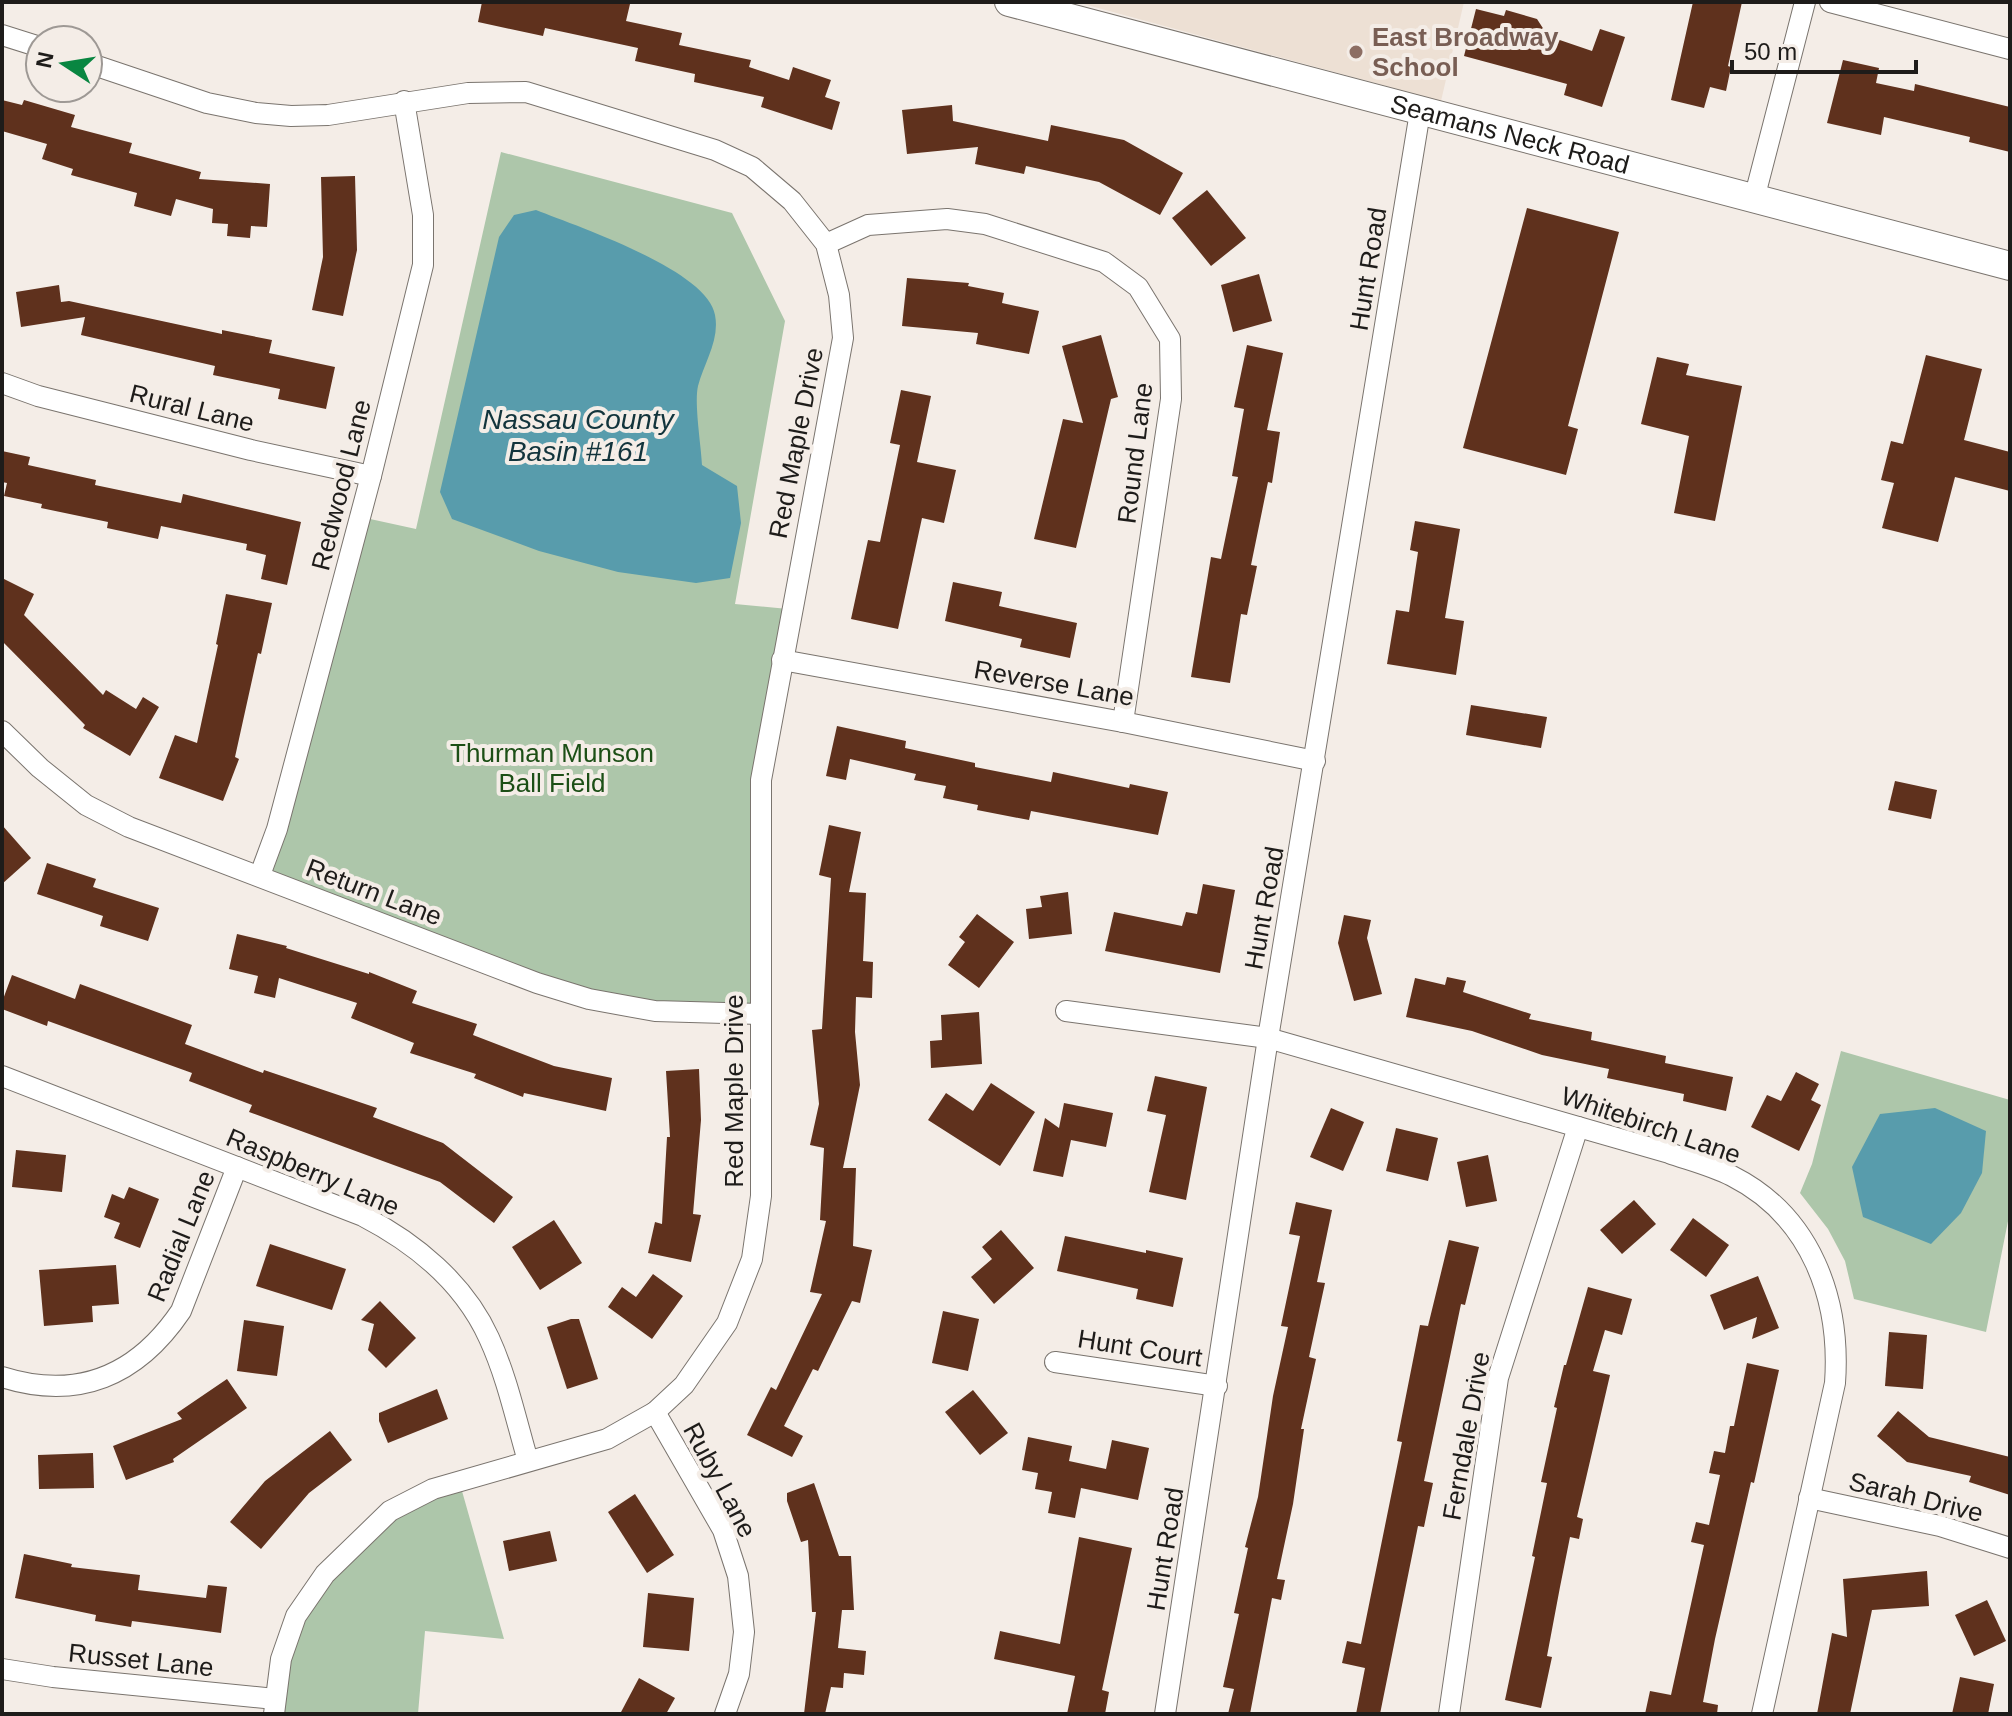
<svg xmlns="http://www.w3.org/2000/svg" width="2012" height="1716" font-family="Arial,sans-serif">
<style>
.built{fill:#ede0d4}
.green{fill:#adc6aa}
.water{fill:#589cac}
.building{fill:#5f311d}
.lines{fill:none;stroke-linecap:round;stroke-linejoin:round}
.minor-casing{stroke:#7a746e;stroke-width:22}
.secondary-casing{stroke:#7a746e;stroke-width:30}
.minor{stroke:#fff;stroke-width:20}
.secondary{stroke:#fff;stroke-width:28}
.education-dot{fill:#8d6e63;stroke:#f4ede7;stroke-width:3}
.labels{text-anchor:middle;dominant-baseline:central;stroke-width:8;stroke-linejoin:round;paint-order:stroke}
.education-label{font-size:26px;font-weight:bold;fill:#785e54;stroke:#f4ede7;text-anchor:start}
.street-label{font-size:26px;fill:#1e1c1a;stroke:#f4ede7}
.park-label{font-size:26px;fill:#1c4f16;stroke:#f4ede7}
.water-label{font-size:28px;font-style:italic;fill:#12343c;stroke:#f4ede7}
</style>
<rect width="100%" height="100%" fill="#f4ede7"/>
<polygon class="built" points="1076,2 1464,2 1441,101"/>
<g class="green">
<polygon points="501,152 732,213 785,321 735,604 788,609 756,785 755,1009 654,1006 592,994 265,873 361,517 416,529"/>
<polygon points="1841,1051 2010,1100 2010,1211 1986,1332 1854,1299 1845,1261 1828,1229 1800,1193 1812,1164"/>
<polygon points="460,1484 504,1639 425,1631 418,1714 277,1714 298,1619 353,1547 436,1493"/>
</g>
<g class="water">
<path d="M 536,210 C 576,226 708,270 715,315 C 720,340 704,363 698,386 C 694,403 701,445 702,465 L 737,486 L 741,523 L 730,578 L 696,583 L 618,572 L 539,551 L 452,519 L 440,492 L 499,237 L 514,215 Z"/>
<polygon points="1935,1108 1986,1131 1982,1173 1961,1213 1931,1244 1863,1217 1852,1167 1880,1114"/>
</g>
<g class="building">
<polygon points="482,2 618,2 630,4 626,21 682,33 679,45 751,60 749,67 789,80 793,67 831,80 825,97 840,102 832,130 761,107 764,97 694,82 695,74 635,61 638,48 545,28 543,36 478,22"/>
<polygon points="1693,2 1742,2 1728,66 1731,67 1726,91 1710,87 1704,108 1671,100"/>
<polygon points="1476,9 1504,16 1506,10 1537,19 1548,36 1592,51 1600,29 1625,37 1602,107 1564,95 1567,84 1464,56"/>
<polygon points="1843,60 1879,68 1876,83 1914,91 1915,84 2010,107 2010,152 1969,142 1970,137 1884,117 1881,135 1827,123"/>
<polygon points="2,100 22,105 24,100 75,115 71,127 132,143 129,153 201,172 199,179 270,184 267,227 251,226 250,238 227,236 228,224 212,223 213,209 176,199 171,216 134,206 137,193 71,175 73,169 42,159 47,144 2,131"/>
<polygon points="952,105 953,121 1048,141 1051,125 1124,140 1183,173 1160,215 1099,182 1026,166 1024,174 975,164 978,147 907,154 902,110"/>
<polygon points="355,176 357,250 343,316 312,310 323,257 321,177"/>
<polygon points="1207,190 1246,238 1211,266 1172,218"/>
<polygon points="1527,208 1619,232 1568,426 1578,429 1566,475 1463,448"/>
<polygon points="1259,274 1272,321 1233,332 1221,285"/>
<polygon points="907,278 969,283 968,286 1004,293 1002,303 1039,311 1029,354 976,344 978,333 902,326"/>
<polygon points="59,285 61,302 69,301 222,334 222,330 272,340 269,353 335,367 326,409 278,399 280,389 213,375 215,366 81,335 85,317 21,327 16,292"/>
<polygon points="1101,335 1118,397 1111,399 1076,548 1034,539 1063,419 1083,423 1062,346"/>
<polygon points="1247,345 1283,353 1267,430 1280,432 1272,483 1268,482 1251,565 1257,566 1247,615 1241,614 1230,683 1191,677 1211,557 1221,559 1238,477 1232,476 1244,409 1234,407"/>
<polygon points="1926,355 1982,369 1964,440 2010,452 2010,491 1955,477 1938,542 1882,528 1894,483 1881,480 1891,441 1903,444"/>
<polygon points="1657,357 1689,364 1686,375 1742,386 1715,521 1674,513 1689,436 1641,424"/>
<polygon points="901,390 931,396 917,462 956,470 944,523 922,518 898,629 851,619 868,540 880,542 900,445 890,443"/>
<polygon points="2,451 30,457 28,465 96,480 95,485 181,503 183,494 301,522 287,585 261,579 266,555 246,550 247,544 161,526 158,539 107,528 108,522 41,508 42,504 4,496 7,483 2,482"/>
<polygon points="1415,521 1460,529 1445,618 1464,621 1456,675 1387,664 1396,610 1409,612 1418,552 1410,550"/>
<polygon points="2,578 34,594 24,615 103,695 106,690 136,709 143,697 159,707 130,756 83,728 85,725 2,641"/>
<polygon points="953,582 1002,592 999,606 1077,623 1070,658 1020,647 1022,639 945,621"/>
<polygon points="226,594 272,603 261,654 258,653 235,757 239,759 223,801 159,778 175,735 197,743 218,645 216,644"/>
<polygon points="1471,705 1547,717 1541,748 1466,735"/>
<polygon points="837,726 906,741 905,748 975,763 975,767 1051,782 1053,772 1129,788 1130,784 1168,792 1158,835 1031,811 1029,820 977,810 978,805 943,798 946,786 914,780 916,774 850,759 846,780 826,776"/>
<polygon points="1895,781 1937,790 1931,819 1888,810"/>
<polygon points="2,825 31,858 2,884"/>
<polygon points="829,825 861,832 849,892 866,893 863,961 873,962 872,998 856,997 855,1032 860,1085 843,1168 856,1168 853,1246 872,1250 860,1303 852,1301 818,1371 813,1369 784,1426 803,1436 792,1457 747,1435 771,1387 776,1390 822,1294 810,1292 826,1221 820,1220 824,1148 810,1145 819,1104 812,1030 822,1029 831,878 819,875"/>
<polygon points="47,863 96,879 93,887 159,908 148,941 100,926 103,916 37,894"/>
<polygon points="1203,884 1235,890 1220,973 1105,951 1114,912 1182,926 1186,912 1197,914"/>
<polygon points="1068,892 1072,934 1029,939 1026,909 1042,907 1040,896"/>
<polygon points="977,914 1014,942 979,988 948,965 965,942 959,937"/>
<polygon points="1344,915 1371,920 1367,938 1382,994 1354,1001 1338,943"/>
<polygon points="237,934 287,946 286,948 369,974 369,972 417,991 412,1003 477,1024 473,1035 554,1066 612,1078 606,1111 524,1093 523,1097 474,1078 476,1074 410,1053 414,1043 351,1018 357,1003 279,978 275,998 254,993 258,976 229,969"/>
<polygon points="12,975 75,999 80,984 192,1025 185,1044 263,1073 264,1070 377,1108 373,1117 443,1143 513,1197 494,1223 440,1182 249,1112 252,1105 189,1081 192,1073 48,1021 47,1026 2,1009 2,1002"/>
<polygon points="1447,977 1466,981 1463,992 1531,1014 1529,1019 1592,1032 1591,1040 1666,1056 1665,1063 1733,1077 1726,1111 1683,1101 1684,1094 1607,1078 1609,1069 1542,1055 1472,1031 1406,1017 1415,978 1445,985"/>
<polygon points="979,1012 982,1064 931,1068 930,1041 942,1040 941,1015"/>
<polygon points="699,1069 701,1120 693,1214 701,1215 691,1262 648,1253 655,1222 662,1224 667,1137 670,1137 666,1071"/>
<polygon points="1796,1072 1819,1084 1811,1100 1821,1105 1799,1151 1751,1127 1767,1095 1781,1101"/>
<polygon points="1155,1076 1207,1087 1186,1200 1149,1192 1166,1115 1147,1111"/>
<polygon points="991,1083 1035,1112 1000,1166 928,1120 946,1093 973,1111"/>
<polygon points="1064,1103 1113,1113 1106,1147 1071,1140 1063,1177 1033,1171 1045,1118 1059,1128"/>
<polygon points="1331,1108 1364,1122 1343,1171 1310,1157"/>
<polygon points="1396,1128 1438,1138 1428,1181 1386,1171"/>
<polygon points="16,1150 66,1155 62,1192 12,1187"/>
<polygon points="1488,1155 1497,1201 1466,1207 1457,1162"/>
<polygon points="129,1187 159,1199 140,1248 114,1238 120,1223 104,1217 112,1194 124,1199"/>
<polygon points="1634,1200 1656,1224 1622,1254 1600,1230"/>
<polygon points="1296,1202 1332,1210 1317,1282 1325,1283 1309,1357 1316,1359 1301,1429 1304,1429 1293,1504 1277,1579 1285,1580 1281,1600 1272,1598 1250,1714 1228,1714 1234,1689 1223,1687 1239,1614 1234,1613 1248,1548 1245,1547 1258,1497 1273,1396 1288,1327 1281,1326 1300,1236 1289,1234"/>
<polygon points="1693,1218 1729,1245 1706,1277 1670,1250"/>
<polygon points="554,1220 582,1263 540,1290 512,1247"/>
<polygon points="1001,1230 1034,1268 994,1304 971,1277 992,1259 982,1247"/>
<polygon points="1065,1236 1146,1253 1146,1250 1183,1258 1173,1307 1136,1299 1138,1289 1057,1271"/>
<polygon points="1449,1240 1479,1247 1465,1305 1461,1304 1424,1481 1433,1483 1424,1527 1418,1526 1380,1714 1356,1714 1365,1668 1342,1663 1347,1641 1361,1644 1402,1442 1397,1441 1420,1325 1428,1326"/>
<polygon points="270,1244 346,1269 332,1310 256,1286"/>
<polygon points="116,1265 119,1304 92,1306 93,1322 44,1326 39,1270"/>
<polygon points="653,1274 683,1296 652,1339 608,1307 622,1287 636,1297"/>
<polygon points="1758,1276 1779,1328 1752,1339 1757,1317 1724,1330 1710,1295"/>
<polygon points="1588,1287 1632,1299 1622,1335 1605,1330 1593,1371 1610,1375 1577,1517 1583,1519 1579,1539 1570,1537 1560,1587 1547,1656 1552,1657 1541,1708 1505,1700 1535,1557 1532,1556 1547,1483 1541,1482 1557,1408 1554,1407 1564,1365 1566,1365"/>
<polygon points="380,1301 416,1338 386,1368 368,1350 374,1324 361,1320"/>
<polygon points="943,1311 979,1319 968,1371 932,1363"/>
<polygon points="571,1319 579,1319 598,1379 567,1389 547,1327"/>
<polygon points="244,1320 284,1326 277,1376 237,1371"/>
<polygon points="1889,1332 1927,1335 1923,1389 1885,1386"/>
<polygon points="1747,1363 1779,1370 1754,1483 1751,1482 1715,1639 1703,1702 1718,1705 1717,1714 1645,1714 1650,1691 1671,1695 1704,1545 1691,1542 1696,1522 1709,1525 1720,1475 1709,1473 1714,1451 1725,1453 1730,1426 1734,1426"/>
<polygon points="227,1379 247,1408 173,1459 174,1462 126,1480 113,1446 182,1419 177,1413"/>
<polygon points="437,1389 448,1419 388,1443 379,1421 379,1413"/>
<polygon points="973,1390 1008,1433 980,1455 945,1412"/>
<polygon points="1898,1411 1929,1437 2010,1457 2010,1495 1969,1482 1971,1476 1907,1462 1877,1436"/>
<polygon points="330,1431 352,1460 309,1493 261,1549 230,1522 265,1481"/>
<polygon points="1028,1437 1072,1446 1069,1461 1106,1469 1112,1440 1149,1448 1138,1500 1081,1488 1075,1518 1048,1513 1052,1492 1035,1489 1038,1473 1022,1470"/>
<polygon points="93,1453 94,1488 39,1489 38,1455"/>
<polygon points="814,1483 839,1556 851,1556 854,1610 842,1610 838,1648 866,1651 864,1675 844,1673 843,1688 831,1687 825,1714 804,1714 816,1612 812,1612 808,1540 801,1542 787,1501 787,1493"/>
<polygon points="635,1494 674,1555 647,1573 608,1512"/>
<polygon points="550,1531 557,1561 509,1571 503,1541"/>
<polygon points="1079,1537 1132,1548 1102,1690 1109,1692 1105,1714 1067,1714 1075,1676 994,1659 1000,1631 1060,1644"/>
<polygon points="24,1554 72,1564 71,1567 140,1575 138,1590 206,1598 208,1585 227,1587 221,1633 132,1621 131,1627 95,1621 96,1615 15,1598"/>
<polygon points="1927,1571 1929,1606 1872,1610 1850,1714 1817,1714 1832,1633 1847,1637 1843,1579"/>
<polygon points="648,1593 694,1598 689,1651 643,1647"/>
<polygon points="1987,1600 2006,1641 1974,1656 1955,1615"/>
<polygon points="1960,1677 1994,1684 1988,1714 1952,1714"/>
<polygon points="639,1678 675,1698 666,1714 620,1714"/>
</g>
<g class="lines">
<g class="minor-casing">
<g id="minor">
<polyline points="1830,2 2010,49"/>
<polyline points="2,35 40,47"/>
<polyline points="88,63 207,103 256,113 291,116 328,115 468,93 526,92 715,150 752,167 792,201 826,244 839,295 843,338 761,780 761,1196 752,1259 727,1323 684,1385 655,1412 607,1439 433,1489 390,1511 325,1574 296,1616 281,1659 274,1714"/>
<polyline points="1754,199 1805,2"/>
<polyline points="826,244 868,225 947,219 985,224 1104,262 1138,287 1170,339 1171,399 1123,722"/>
<polyline points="2,383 38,396 251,450 371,476"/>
<polyline points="782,660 1123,722 1315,761"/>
<polyline points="2,731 40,768 86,805 129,827 537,983 589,999 655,1011 760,1014"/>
<polyline points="260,875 277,829 371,476 423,265 423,215 404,101"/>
<path d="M 1066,1011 L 1268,1038 L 1669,1153 C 1689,1160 1713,1166 1732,1176 C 1811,1216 1841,1299 1835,1383 L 1762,1714"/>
<path d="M 2,1076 L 363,1216 C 415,1243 464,1283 489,1338 C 507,1377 516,1420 528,1461"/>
<polyline points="1055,1362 1217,1386"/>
<path d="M 2,1377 C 78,1401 137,1376 181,1311 L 237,1167"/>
<polyline points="655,1412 723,1530 738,1576 744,1632 739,1674 725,1714"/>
<polyline points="1809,1498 1940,1526 2010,1548"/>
<polyline points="2,1669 53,1677 275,1699"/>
<polyline points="1165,1714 1268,1038 1420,112"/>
<polyline points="1449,1714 1498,1378 1578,1127"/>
</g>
</g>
<g class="secondary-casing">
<g id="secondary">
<path id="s1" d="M 1009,2 L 2010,266"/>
</g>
</g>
<use href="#minor" class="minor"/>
<use href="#secondary" class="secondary"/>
</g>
<circle class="education-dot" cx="1356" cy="52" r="8"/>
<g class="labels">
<g class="education-label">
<text x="1372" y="37">East Broadway<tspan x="1372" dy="30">School</tspan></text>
</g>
<g class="street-label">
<text stroke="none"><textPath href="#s1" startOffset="518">Seamans Neck Road</textPath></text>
<text transform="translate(1368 269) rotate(-81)">Hunt Road</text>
<text transform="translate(192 408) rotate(14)">Rural Lane</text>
<text transform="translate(796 443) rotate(-79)">Red Maple Drive</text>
<text transform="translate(1135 453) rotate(-83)">Round Lane</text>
<text transform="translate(341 485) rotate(-76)">Redwood Lane</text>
<text transform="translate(1054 683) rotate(10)">Reverse Lane</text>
<text transform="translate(374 892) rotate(21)">Return Lane</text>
<text transform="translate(1264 908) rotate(-80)">Hunt Road</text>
<text transform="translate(734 1091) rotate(-90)">Red Maple Drive</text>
<text transform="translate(1651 1125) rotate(19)">Whitebirch Lane</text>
<text transform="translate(313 1172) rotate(23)">Raspberry Lane</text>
<text transform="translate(181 1236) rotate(-68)">Radial Lane</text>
<text transform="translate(1140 1348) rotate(9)">Hunt Court</text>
<text transform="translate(1466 1436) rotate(-80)">Ferndale Drive</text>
<text transform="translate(720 1480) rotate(62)">Ruby Lane</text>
<text transform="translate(1916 1497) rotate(14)">Sarah Drive</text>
<text transform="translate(1165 1549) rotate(-81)">Hunt Road</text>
<text transform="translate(141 1660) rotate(6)">Russet Lane</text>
</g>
<g class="park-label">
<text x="552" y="753">Thurman Munson<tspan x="552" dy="30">Ball Field</tspan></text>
</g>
<g class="water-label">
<text x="578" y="419">Nassau County<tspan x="578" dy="32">Basin #161</tspan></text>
</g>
</g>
<rect width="2012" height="1716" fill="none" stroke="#1e1c1a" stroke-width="8"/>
<g transform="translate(64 64) rotate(282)"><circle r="38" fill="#f4ede7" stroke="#9e9995" stroke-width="2"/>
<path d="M0-6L14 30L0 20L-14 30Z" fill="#098641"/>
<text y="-12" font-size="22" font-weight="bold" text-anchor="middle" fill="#1e1c1a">N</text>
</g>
<path d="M1732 60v12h184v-12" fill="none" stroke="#1e1c1a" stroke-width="4"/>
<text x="1744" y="60" font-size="24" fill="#1e1c1a" stroke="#f4ede7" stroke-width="6" paint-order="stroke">50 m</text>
</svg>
